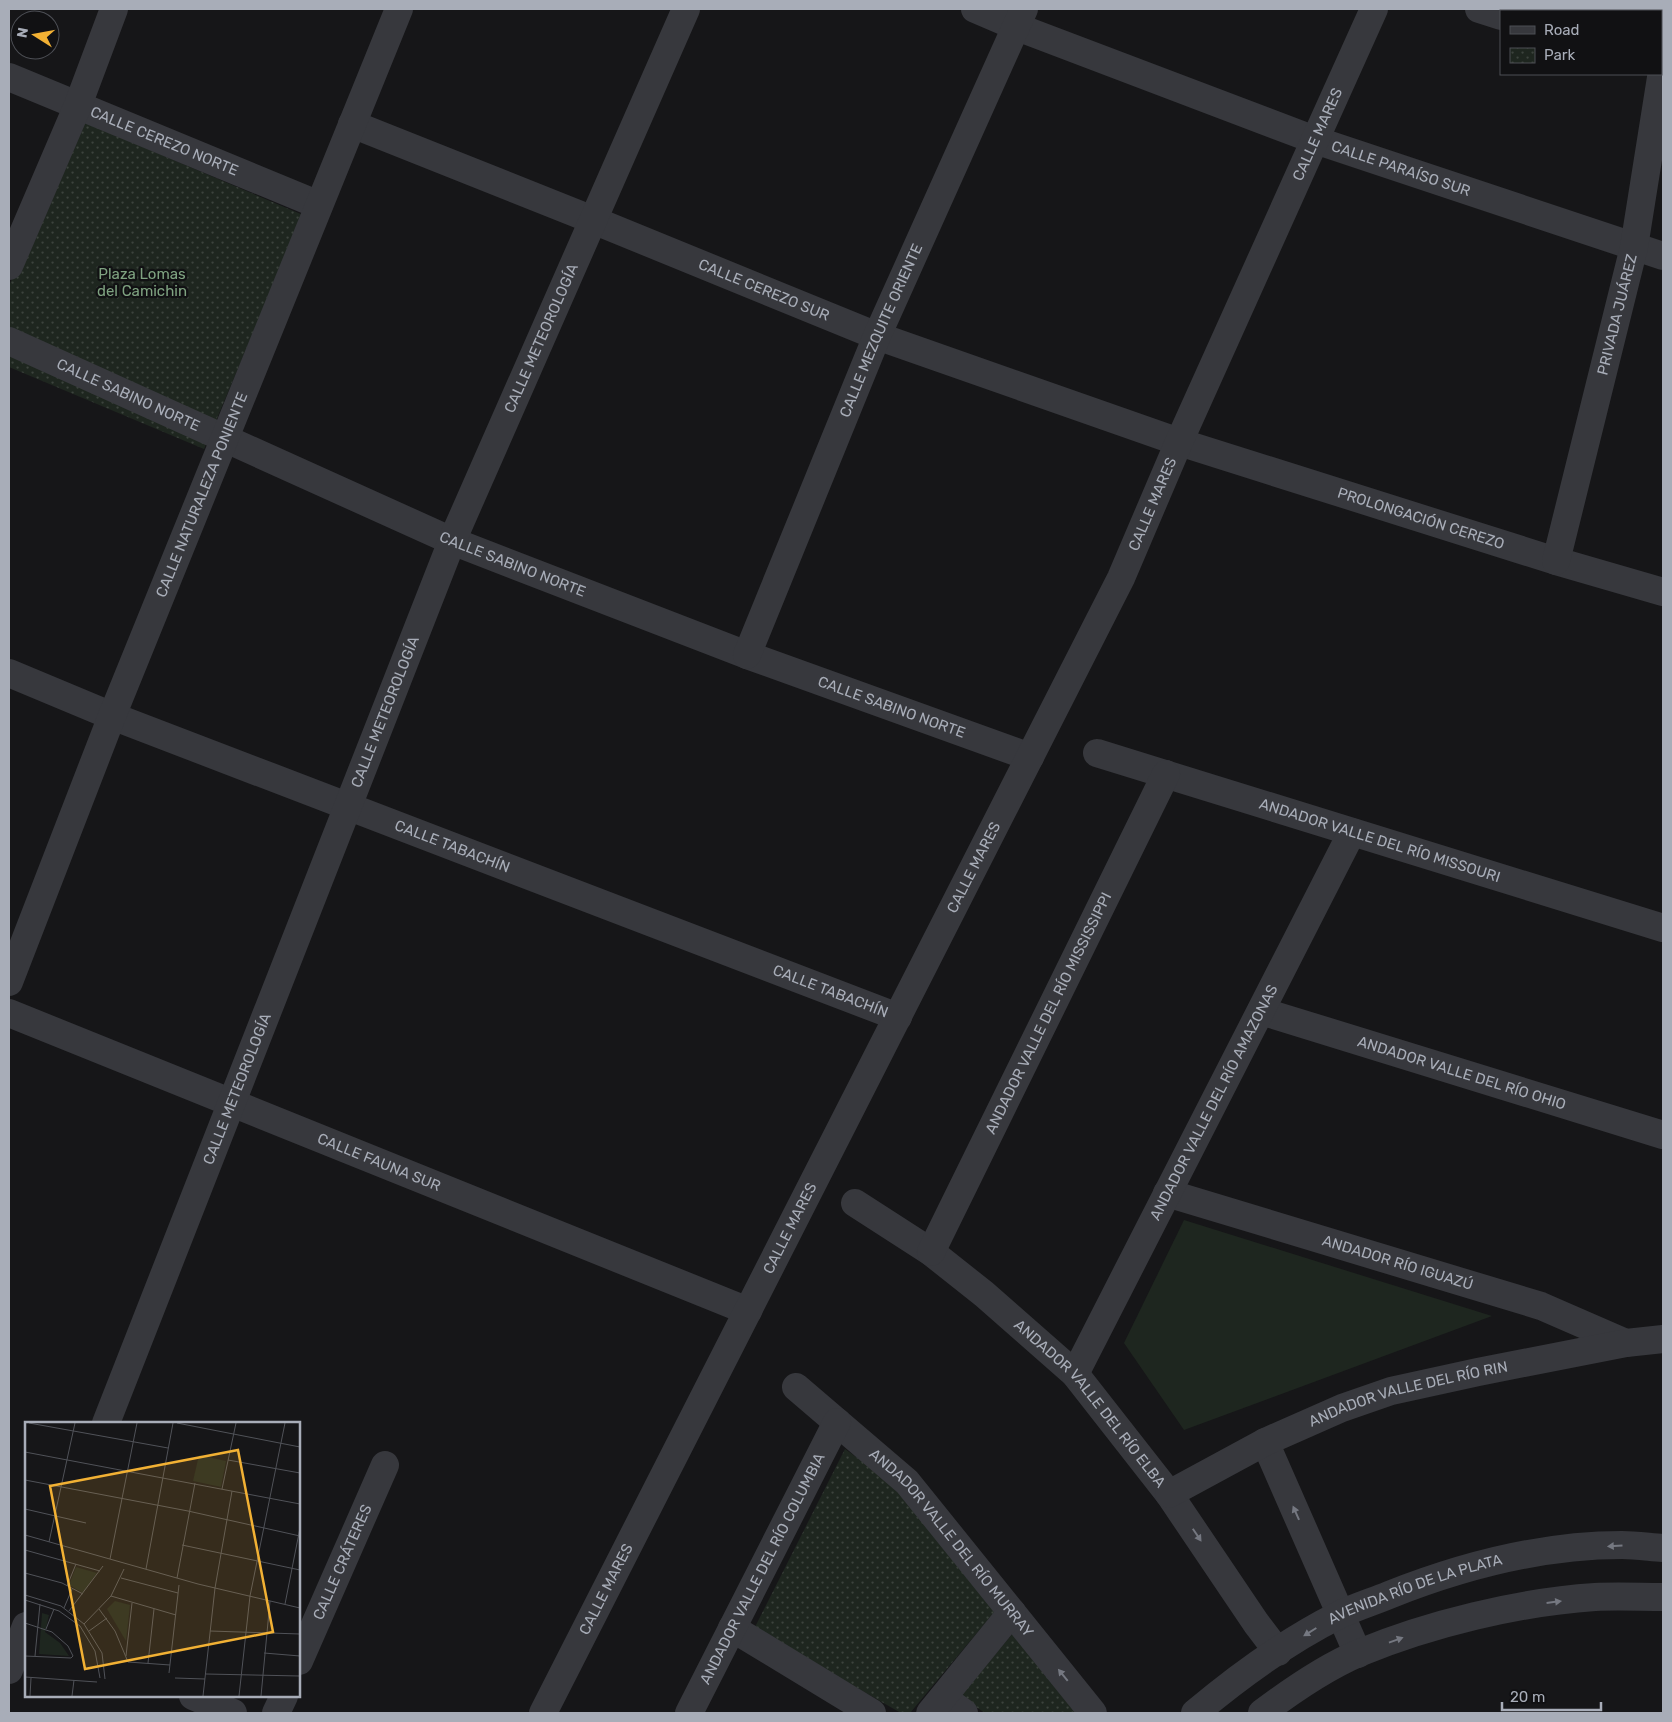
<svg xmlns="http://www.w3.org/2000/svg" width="1672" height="1722" font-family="Rubik,sans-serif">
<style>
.green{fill:#1e261f}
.park{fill:url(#park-dots)}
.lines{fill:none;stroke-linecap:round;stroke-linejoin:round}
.minor{stroke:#37383d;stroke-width:28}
.oneway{fill:#757881}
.labels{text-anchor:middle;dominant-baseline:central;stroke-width:4.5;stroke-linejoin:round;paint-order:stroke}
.street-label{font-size:15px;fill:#a8adb8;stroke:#111113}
.park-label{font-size:15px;fill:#7fa381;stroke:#111113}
.inset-road{fill:none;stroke:#505258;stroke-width:1}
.view{fill:#f2b134;fill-opacity:0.15;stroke:#f2b134;stroke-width:2.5}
.inset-edge{fill:none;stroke:#a8adb8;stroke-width:2.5}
</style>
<defs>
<pattern id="park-dots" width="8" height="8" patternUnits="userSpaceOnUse" patternTransform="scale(1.25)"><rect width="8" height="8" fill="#1e261f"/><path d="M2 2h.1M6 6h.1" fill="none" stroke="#3c433d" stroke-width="1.8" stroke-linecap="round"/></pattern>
</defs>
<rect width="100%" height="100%" fill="#161618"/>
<polygon class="green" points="1184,1220 1492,1316 1184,1430 1124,1343"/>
<g class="park">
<polygon points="79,120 303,215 204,449 9,367 9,286"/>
<polygon points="845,1449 899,1488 996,1610 910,1713 901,1713 754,1629"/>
<polygon points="1014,1632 1079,1713 985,1713 960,1696"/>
</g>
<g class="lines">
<g class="minor">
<path id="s1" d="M 975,9 L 1017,27 L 1315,140 L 1663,256"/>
<polyline points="1479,9 1501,16"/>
<path id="s2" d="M 9,77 L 319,205"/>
<path id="s3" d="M 352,124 L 593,220 L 877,336 L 1179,442 L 1556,561 L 1663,592"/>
<polyline points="9,266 78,105 114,9"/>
<path id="s4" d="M 9,341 L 452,541 L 747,655 L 1030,757"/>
<path id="s5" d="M 1556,561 L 1634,247 L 1663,65"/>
<path id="s6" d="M 747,655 L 877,336 L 1024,9"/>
<path id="s7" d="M 9,673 L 112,716 L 898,1017"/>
<path id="s8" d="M 1097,753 L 1663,928"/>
<path id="s9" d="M 9,982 L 112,716 L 399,9"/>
<path id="s10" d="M 1261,1011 L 1663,1135"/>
<path id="s11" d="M 9,1013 L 748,1311"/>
<path id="s12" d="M 1167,1193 L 1541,1306 L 1626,1343"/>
<path id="s13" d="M 855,1203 L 931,1252 L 984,1294 L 1075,1374 L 1169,1494 L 1256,1623 L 1278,1652"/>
<path id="s14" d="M 931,1252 L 1166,774"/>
<path id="s15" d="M 1075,1374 L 1352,832"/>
<path id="s16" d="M 796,1387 L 907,1482 L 1093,1713"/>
<path id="s17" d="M 106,1423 L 452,541 L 686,9"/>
<polyline points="1265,1442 1358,1654"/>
<path id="s18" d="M 1169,1494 L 1265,1442 L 1342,1408 L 1391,1391 L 1478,1372 L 1626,1343 L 1663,1339"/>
<polyline points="732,1628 872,1713"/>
<path id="s19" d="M 299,1661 L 385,1465"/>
<polyline points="9,1670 26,1626"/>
<polyline points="193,1696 233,1713"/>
<polyline points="943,1698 964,1713"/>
<polyline points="276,1713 284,1696"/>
<path id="s20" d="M 543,1713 L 1121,578 L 1179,442 L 1374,9"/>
<path id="s21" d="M 689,1713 L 837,1422"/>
<polyline points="930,1713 1012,1612"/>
<path id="s22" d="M 1195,1713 C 1239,1676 1287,1641 1339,1615 C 1355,1607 1372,1602 1389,1595 C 1462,1566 1542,1545 1622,1545 C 1635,1545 1649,1547 1663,1548"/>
<path d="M 1262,1713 C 1291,1691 1324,1668 1359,1653 C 1429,1624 1519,1602 1595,1597 C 1617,1596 1641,1597 1663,1597"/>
</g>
</g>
<defs><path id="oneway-solid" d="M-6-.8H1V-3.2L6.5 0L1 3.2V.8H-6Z" transform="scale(1.25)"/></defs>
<g class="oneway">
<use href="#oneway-solid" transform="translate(1296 1513) rotate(-114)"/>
<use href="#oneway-solid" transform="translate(1197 1535) rotate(56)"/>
<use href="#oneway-solid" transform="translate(1615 1546) rotate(177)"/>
<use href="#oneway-solid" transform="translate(1554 1602) rotate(-7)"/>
<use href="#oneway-solid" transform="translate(1310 1632) rotate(148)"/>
<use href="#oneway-solid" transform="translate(1396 1640) rotate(-20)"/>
<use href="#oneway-solid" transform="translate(1063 1675) rotate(-129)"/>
</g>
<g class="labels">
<g class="street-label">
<text stroke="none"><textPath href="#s20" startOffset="1759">CALLE MARES</textPath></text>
<text stroke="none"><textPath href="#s2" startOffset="168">CALLE CEREZO NORTE</textPath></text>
<text stroke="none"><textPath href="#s1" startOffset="455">CALLE PARAÍSO SUR</textPath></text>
<text stroke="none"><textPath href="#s3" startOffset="444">CALLE CEREZO SUR</textPath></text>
<text stroke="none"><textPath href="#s5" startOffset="254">PRIVADA JUÁREZ</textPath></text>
<text stroke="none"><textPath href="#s6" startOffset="351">CALLE MEZQUITE ORIENTE</textPath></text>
<text stroke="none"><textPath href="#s17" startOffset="1169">CALLE METEOROLOGÍA</textPath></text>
<text stroke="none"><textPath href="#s4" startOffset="131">CALLE SABINO NORTE</textPath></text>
<text stroke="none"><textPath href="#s9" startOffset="524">CALLE NATURALEZA PONIENTE</textPath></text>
<text stroke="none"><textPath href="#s20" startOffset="1354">CALLE MARES</textPath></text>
<text stroke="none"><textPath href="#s3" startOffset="1140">PROLONGACIÓN CEREZO</textPath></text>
<text stroke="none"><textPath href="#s4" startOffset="551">CALLE SABINO NORTE</textPath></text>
<text stroke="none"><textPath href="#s4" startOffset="956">CALLE SABINO NORTE</textPath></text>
<text stroke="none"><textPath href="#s17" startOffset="764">CALLE METEOROLOGÍA</textPath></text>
<text stroke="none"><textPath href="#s8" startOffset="296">ANDADOR VALLE DEL RÍO MISSOURI</textPath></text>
<text stroke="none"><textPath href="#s7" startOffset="476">CALLE TABACHÍN</textPath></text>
<text stroke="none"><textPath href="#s20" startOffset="949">CALLE MARES</textPath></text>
<text stroke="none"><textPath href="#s7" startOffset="881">CALLE TABACHÍN</textPath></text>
<text stroke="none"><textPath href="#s14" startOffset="266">ANDADOR VALLE DEL RÍO MISSISSIPPI</textPath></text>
<text stroke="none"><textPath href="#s10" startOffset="210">ANDADOR VALLE DEL RÍO OHIO</textPath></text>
<text stroke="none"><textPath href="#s17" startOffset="359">CALLE METEOROLOGÍA</textPath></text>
<text stroke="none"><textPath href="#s15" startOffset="305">ANDADOR VALLE DEL RÍO AMAZONAS</textPath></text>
<text stroke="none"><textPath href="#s11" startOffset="399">CALLE FAUNA SUR</textPath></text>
<text stroke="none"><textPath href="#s20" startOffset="544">CALLE MARES</textPath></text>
<text stroke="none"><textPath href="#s12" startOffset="241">ANDADOR RÍO IGUAZÚ</textPath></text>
<text stroke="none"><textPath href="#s18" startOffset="261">ANDADOR VALLE DEL RÍO RIN</textPath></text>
<text stroke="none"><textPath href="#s13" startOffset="311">ANDADOR VALLE DEL RÍO ELBA</textPath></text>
<text stroke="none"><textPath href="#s16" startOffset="221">ANDADOR VALLE DEL RÍO MURRAY</textPath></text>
<text stroke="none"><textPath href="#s19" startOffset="108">CALLE CRÁTERES</textPath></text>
<text stroke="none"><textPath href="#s21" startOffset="162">ANDADOR VALLE DEL RÍO COLUMBIA</textPath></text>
<text stroke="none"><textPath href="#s20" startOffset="139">CALLE MARES</textPath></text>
<text stroke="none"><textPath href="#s22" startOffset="255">AVENIDA RÍO DE LA PLATA</textPath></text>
</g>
<g class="park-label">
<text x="142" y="274">Plaza Lomas<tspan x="142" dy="17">del Camichin</tspan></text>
</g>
</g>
<g transform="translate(25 1422)">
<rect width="275" height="275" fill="#161618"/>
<path d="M 90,179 L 105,183 L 101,219 L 82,187 ZM 17,191 L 24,193 L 20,210 L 35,221 L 44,234 L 14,232 Z" fill="#1e261f"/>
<path d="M 174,33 L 201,39 L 196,65 L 168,59 ZM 51,145 L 72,151 L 58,171 L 44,163 Z" fill="#1e261f"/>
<path class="inset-road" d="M 4,1 L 143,26M 152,1 L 275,25M 0,30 L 275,82M 203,38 L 275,51M 0,58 L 163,89 L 275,114M 197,67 L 211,1M 0,87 L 61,101M 0,113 L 173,162 L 275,186M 24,120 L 50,1M 157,123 L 275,148M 0,128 L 75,149M 85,137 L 112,1M 121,147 L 148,1M 0,151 L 37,161 L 58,172M 96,156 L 153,171M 152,156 L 170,61M 42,164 L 51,142M 0,173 L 36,184 L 59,202 L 77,231 L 80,257M 86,174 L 151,193M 0,178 L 34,189 L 55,204 L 70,229 L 75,256M 260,182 L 275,106M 39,186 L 47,167M 74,187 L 90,209 L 103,240 L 145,243M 44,189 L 78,144M 0,201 L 27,210 L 43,224 L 48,234 L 46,236 L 0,234M 59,202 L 86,174 L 99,147M 21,207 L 29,187M 64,209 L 82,196M 185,209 L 275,212M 239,231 L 275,234M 10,234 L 15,182M 101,234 L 107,181M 123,241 L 129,187M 144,251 L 154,163M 181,252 L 275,254M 0,255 L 72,260M 150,256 L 180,257M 5,274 L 6,256M 47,274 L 49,258M 178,274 L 190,166 L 207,69M 214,274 L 225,174 L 260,1M 236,274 L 245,179"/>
<path class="view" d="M 213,28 L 248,210 L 60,247 L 25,64 Z"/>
<rect width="275" height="275" class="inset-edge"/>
</g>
<rect width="1672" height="1722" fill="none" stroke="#a8adb8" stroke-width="20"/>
<rect x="1500" y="10" width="162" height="65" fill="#111113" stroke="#4d4f55"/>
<rect x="1510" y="26" width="25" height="8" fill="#37383d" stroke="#4d4f55"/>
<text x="1544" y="35" font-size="15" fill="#a8adb8">Road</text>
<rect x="1510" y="48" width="25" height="15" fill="url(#park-dots)" stroke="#4d4f55"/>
<text x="1544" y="60" font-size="15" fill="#a8adb8">Park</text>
<g transform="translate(35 35) rotate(281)"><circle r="24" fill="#111113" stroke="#4d4f55"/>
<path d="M0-4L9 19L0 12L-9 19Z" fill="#f2b134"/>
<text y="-8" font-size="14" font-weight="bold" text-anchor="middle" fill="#a8adb8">N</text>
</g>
<path d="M1502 1702v8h99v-8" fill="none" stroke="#a8adb8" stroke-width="2.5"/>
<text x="1510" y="1702" font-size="15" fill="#a8adb8" stroke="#111113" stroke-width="4" paint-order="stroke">20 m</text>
</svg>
